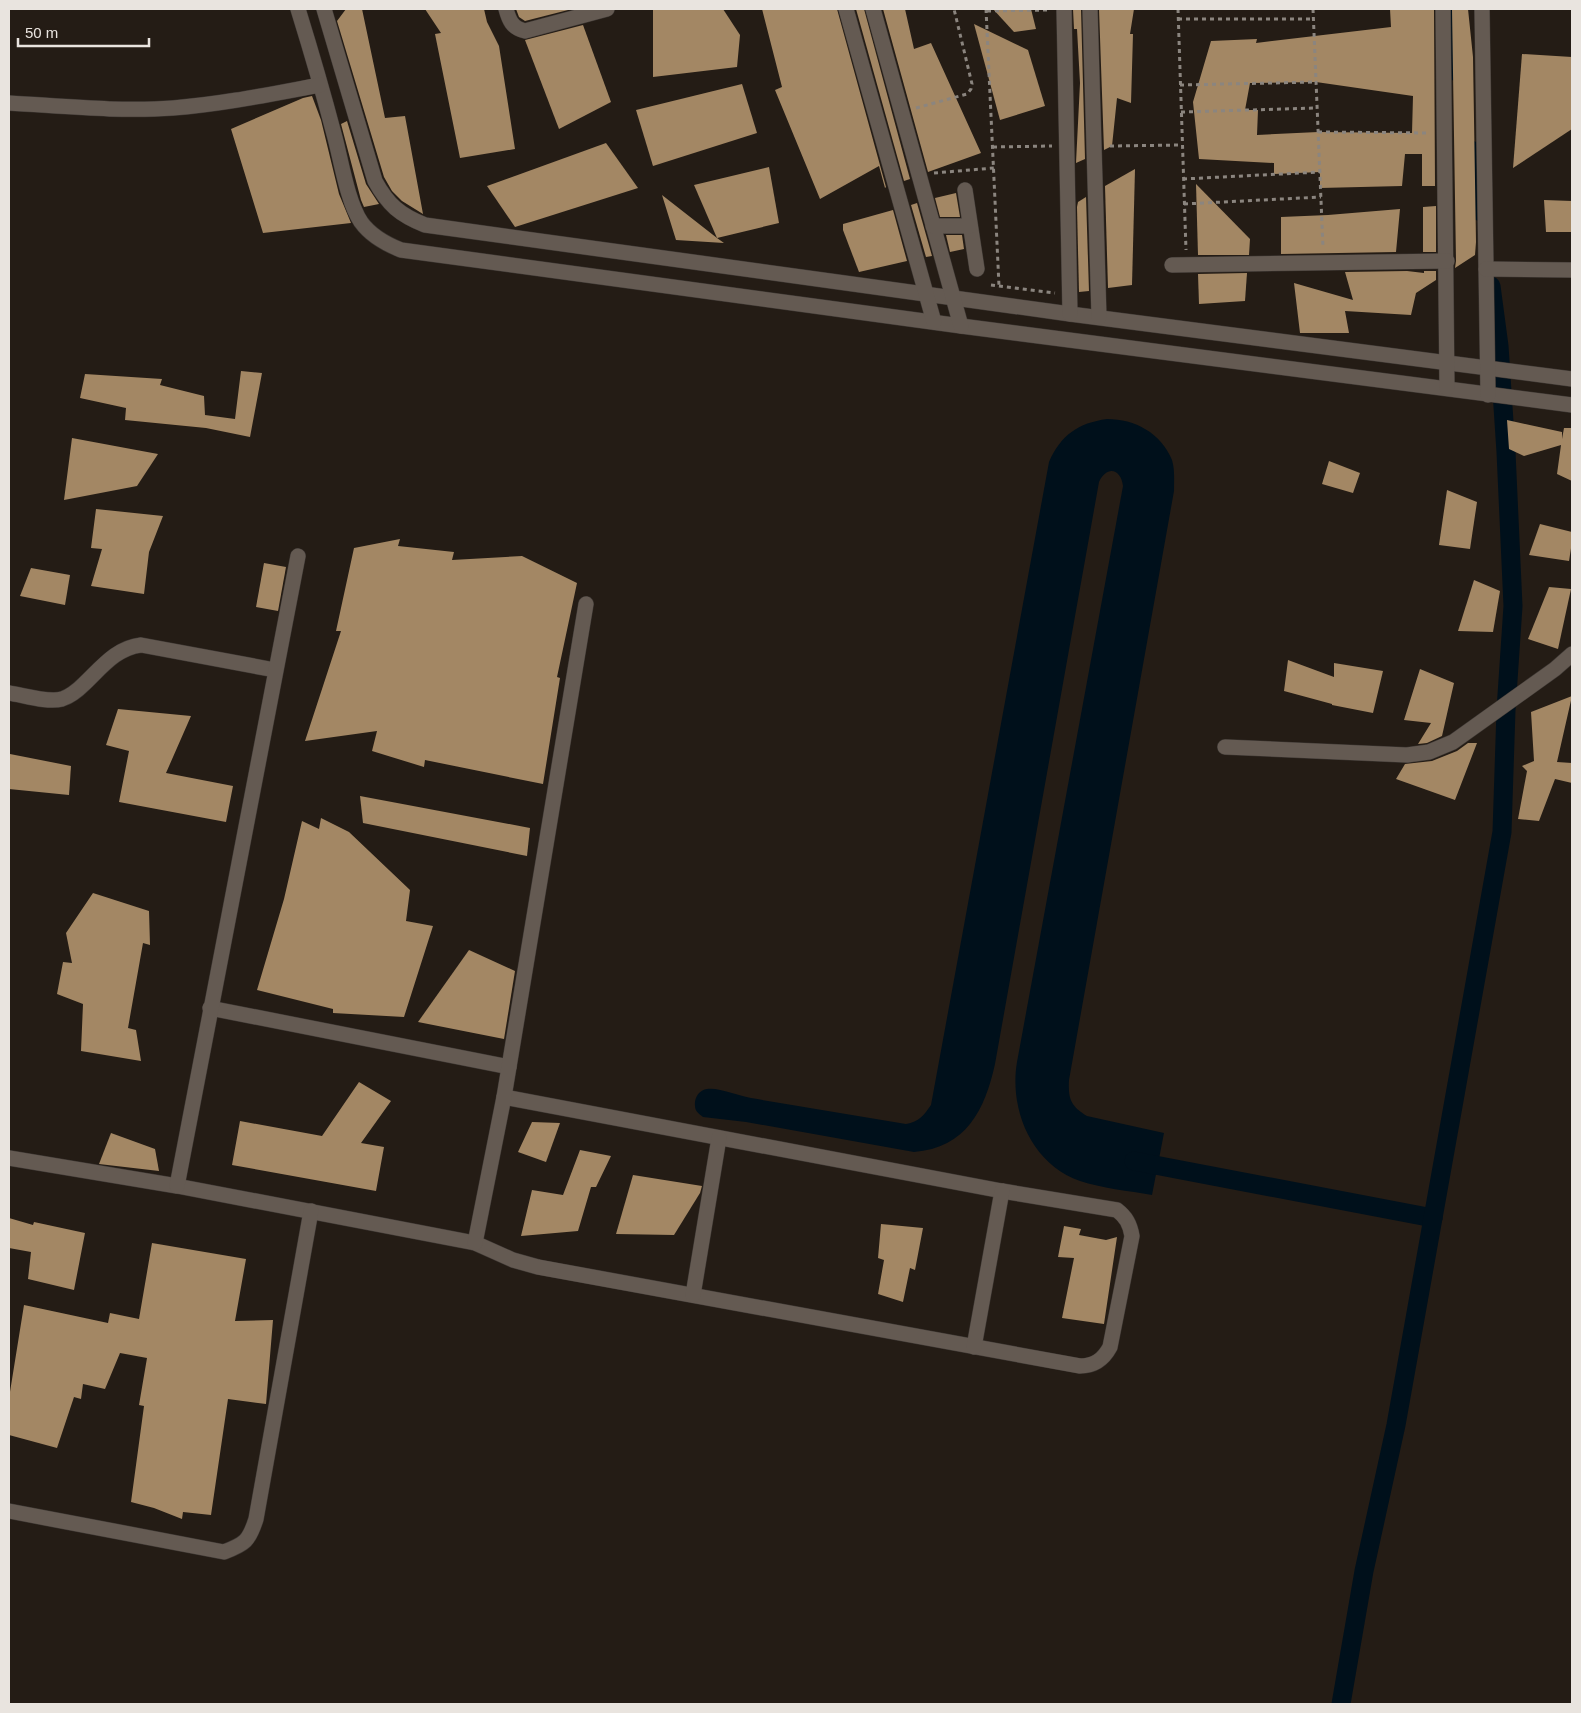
<svg xmlns="http://www.w3.org/2000/svg" width="1581" height="1713" font-family="Helvetica,sans-serif">
<style>
.water{fill:#00101b}
.lines{fill:none;stroke-linecap:round;stroke-linejoin:round}
.canal{stroke:#00101b;stroke-width:19}
.building{fill:#a38764;fill-rule:evenodd}
.minor-casing{stroke:#3d3733;stroke-width:16}
.path{stroke:#8b857f;stroke-width:3;stroke-dasharray:4 4;stroke-linecap:butt}
.minor{stroke:#645a52;stroke-width:15}
</style>
<rect width="100%" height="100%" fill="#241c15"/>
<path class="water" d="M 1107,419 C 1135,419 1161,433 1172,460 C 1175,470 1174,481 1174,491 L 1069,1080 C 1068,1099 1071,1106 1087,1116 L 1164,1133 L 1152,1195 C 1129,1191 1101,1188 1080,1181 C 1031,1164 1009,1109 1017,1062 L 1123,486 C 1121,469 1107,465 1099,482 L 995,1064 C 985,1110 966,1148 914,1152 L 746,1122 L 703,1117 C 699,1114 695,1111 695,1106 C 694,1098 699,1090 707,1089 C 718,1087 739,1096 751,1098 C 803,1107 854,1115 906,1124 C 919,1122 924,1115 931,1105 L 1049,462 C 1061,435 1078,423 1107,419 Z"/>
<g class="lines">
<g class="canal">
<polyline points="1446,12 1457,72"/>
<polyline points="1471,150 1481,212"/>
<polyline points="1134,1161 1433,1218"/>
<polyline points="1341,1704 1364,1571 1396,1425 1502,832 1506,710 1513,606 1506,452 1499,346 1491,286"/>
</g>
</g>
<g class="building">
<polygon points="346,9 362,9 385,118 405,116 423,214 402,201 392,191 384,177 337,21"/>
<polygon points="425,9 484,9 487,22 499,46 515,149 460,158 435,34 441,33"/>
<polygon points="516,9 572,9 525,21 519,17"/>
<polygon points="653,9 723,9 740,35 737,67 653,77"/>
<polygon points="762,9 837,9 886,187 885,188 879,166 820,199 775,90 782,87"/>
<polygon points="856,9 864,9 910,179 904,181"/>
<polygon points="883,9 905,9 914,49 931,43 981,153 928,172"/>
<polygon points="993,9 1031,9 1036,29 1014,32"/>
<polygon points="1073,9 1081,9 1085,159 1076,163 1080,83 1077,29 1074,29"/>
<polygon points="1099,9 1134,9 1130,34 1133,34 1131,103 1117,98 1112,146 1104,150"/>
<path d="M 1390,9 L 1434,9 L 1435,186 L 1422,186 L 1422,154 L 1405,154 L 1402,186 L 1320,188 L 1320,172 L 1274,174 L 1274,163 L 1199,159 L 1193,102 L 1211,41 L 1257,39 L 1256,43 L 1391,27 ZM 1316,82 L 1413,96 L 1412,133 L 1318,132 L 1257,135 L 1258,110 L 1245,110 L 1250,83 Z"/>
<polygon points="1452,9 1468,9 1473,57 1476,242 1475,255 1455,268 1456,261"/>
<polygon points="974,24 1028,50 1045,106 1000,120"/>
<polygon points="583,25 611,102 559,129 525,40"/>
<polygon points="1522,54 1572,57 1572,129 1513,168"/>
<polygon points="742,84 757,133 653,166 636,110"/>
<polygon points="312,96 321,120 339,194 351,223 263,233 231,129 303,98"/>
<polygon points="347,121 366,184 379,204 364,207 361,200 341,124"/>
<polygon points="606,143 638,188 515,227 487,186"/>
<polygon points="769,167 779,223 717,238 694,185"/>
<polygon points="1135,169 1132,285 1108,288 1105,186"/>
<polygon points="1196,184 1250,239 1249,255 1198,255"/>
<polygon points="956,193 960,217 940,217 935,198"/>
<polygon points="662,195 717,238 724,243 676,240"/>
<polygon points="1086,197 1089,291 1079,292 1077,207 1078,202"/>
<polygon points="1544,200 1572,201 1572,232 1546,232"/>
<polygon points="917,203 932,256 926,257 911,205"/>
<polygon points="1436,206 1436,252 1423,252 1423,207"/>
<polygon points="1400,209 1396,252 1281,254 1281,217 1328,215"/>
<polygon points="893,210 907,261 859,272 843,230 843,224"/>
<polygon points="946,235 962,235 964,249 950,252"/>
<polygon points="1407,271 1424,273 1424,271 1436,271 1436,280 1416,293 1411,315 1345,311 1349,333 1300,333 1294,283 1353,300 1345,272"/>
<polygon points="1247,273 1245,301 1199,304 1198,274"/>
<polygon points="241,371 262,373 250,437 206,428 125,420 126,408 80,398 85,374 162,379 160,385 204,396 205,415 235,419"/>
<polygon points="1507,420 1562,432 1562,439 1564,428 1572,428 1572,481 1557,474 1561,445 1524,456 1509,449"/>
<polygon points="72,438 131,449 158,454 137,486 64,500"/>
<polygon points="1329,461 1360,473 1353,493 1322,484"/>
<polygon points="1447,490 1477,502 1470,549 1439,545"/>
<polygon points="96,509 163,516 149,552 144,594 91,586 102,549 91,548"/>
<polygon points="1540,524 1572,532 1572,542 1569,561 1529,555"/>
<polygon points="400,539 398,546 454,552 452,560 522,556 577,583 557,677 560,678 543,784 425,760 424,767 372,751 377,731 305,741 341,631 336,631 354,548"/>
<polygon points="264,563 286,567 278,611 256,607"/>
<polygon points="31,568 70,575 65,605 20,596"/>
<polygon points="1474,580 1500,591 1493,632 1458,631"/>
<polygon points="1549,587 1571,589 1558,649 1528,639"/>
<polygon points="1288,660 1334,677 1334,663 1383,671 1373,713 1332,705 1332,704 1284,691"/>
<polygon points="1420,669 1454,683 1442,736 1427,743 1418,744 1431,723 1404,720"/>
<polygon points="1572,696 1557,762 1572,763 1572,783 1555,779 1539,821 1518,819 1527,771 1522,766 1534,761 1531,712"/>
<polygon points="118,709 191,716 166,773 233,786 226,822 119,802 129,751 106,745"/>
<polygon points="1468,743 1477,743 1455,800 1396,779 1405,764 1432,761 1457,751"/>
<polygon points="10,754 71,766 69,795 9,789"/>
<polygon points="360,796 530,828 527,856 363,823"/>
<polygon points="321,818 349,832 410,890 406,921 433,926 404,1017 333,1013 333,1009 257,990 284,899 302,821 319,829"/>
<polygon points="93,893 149,911 150,945 143,943 128,1028 136,1030 141,1061 81,1051 83,1004 57,994 63,962 72,963 66,933"/>
<polygon points="469,950 515,971 504,1039 418,1022"/>
<polygon points="359,1082 391,1101 361,1143 384,1147 376,1191 232,1165 240,1121 322,1136"/>
<polygon points="532,1122 560,1123 546,1162 518,1152"/>
<polygon points="111,1133 155,1149 159,1171 99,1164"/>
<polygon points="580,1150 611,1156 596,1187 591,1187 578,1231 521,1236 532,1190 563,1195"/>
<polygon points="633,1175 702,1186 700,1193 674,1235 616,1234"/>
<polygon points="9,1218 33,1225 34,1222 85,1233 74,1290 28,1279 31,1252 9,1248"/>
<polygon points="881,1224 923,1228 915,1270 910,1268 903,1302 878,1294 884,1260 878,1258"/>
<polygon points="1064,1226 1081,1229 1079,1235 1106,1240 1117,1237 1104,1324 1062,1318 1074,1258 1058,1257"/>
<polygon points="152,1243 246,1259 235,1321 273,1320 266,1404 228,1399 211,1515 183,1512 182,1519 154,1508 131,1502 144,1406 139,1405 147,1358 120,1353 105,1389 83,1384 81,1399 74,1397 57,1448 9,1435 9,1398 24,1305 108,1323 110,1313 139,1319"/>
</g>
<g class="lines">
<g class="minor-casing">
<g id="minor">
<path d="M 298,9 C 311,51 323,92 334,134 C 341,159 347,201 361,222 C 371,236 386,244 401,250 L 961,326 L 1572,405"/>
<path d="M 324,9 L 375,181 C 388,205 400,215 425,225 L 1070,314 L 1572,379"/>
<path d="M 506,9 C 509,20 512,28 525,31 L 607,9"/>
<polyline points="846,9 934,322"/>
<polyline points="873,9 961,326"/>
<polyline points="1064,9 1070,314"/>
<polyline points="1090,9 1099,317"/>
<polyline points="1443,9 1447,388"/>
<polyline points="1482,9 1488,395"/>
<path d="M 9,103 C 63,106 119,112 173,108 C 223,104 271,94 320,85"/>
<polyline points="965,190 977,269"/>
<polyline points="933,226 970,226"/>
<polyline points="1172,265 1447,261"/>
<polyline points="1486,269 1572,270"/>
<path d="M 9,693 C 23,695 48,703 62,699 C 71,696 78,690 84,684 C 102,667 116,648 141,645 L 275,670"/>
<polyline points="1225,747 1407,755 1429,752 1453,742 1555,669 1572,654"/>
<polyline points="210,1008 509,1067"/>
<path d="M 9,1158 L 177,1186 L 475,1243 L 513,1260 L 538,1267 L 1080,1366 C 1094,1366 1103,1360 1110,1347 L 1132,1236 C 1130,1224 1126,1217 1117,1210 L 1002,1191 L 504,1097"/>
<polyline points="177,1186 298,556"/>
<polyline points="475,1243 504,1097 586,604"/>
<polyline points="693,1295 719,1138"/>
<polyline points="974,1347 1002,1191"/>
<path d="M 9,1511 L 224,1552 C 245,1544 249,1541 256,1519 L 311,1211"/>
</g>
</g>
<g class="path">
<polyline points="986,9 999,286"/>
<polyline points="1178,9 1186,250"/>
<polyline points="1313,9 1323,248"/>
<polyline points="987,11 1048,10"/>
<polyline points="1178,19 1313,19"/>
<polyline points="1180,85 1316,82"/>
<polyline points="916,108 967,94 971,89 972,84 954,9"/>
<polyline points="1181,112 1317,108"/>
<polyline points="1318,132 1430,133"/>
<polyline points="1110,146 1182,145"/>
<polyline points="993,147 1052,146"/>
<polyline points="934,173 994,168"/>
<polyline points="1183,179 1320,172"/>
<polyline points="1184,204 1321,197"/>
<polyline points="991,285 1055,293"/>
</g>
<use href="#minor" class="minor"/>
</g>
<rect width="1581" height="1713" fill="none" stroke="#e9e4df" stroke-width="20"/>
<path d="M18 38v8h131v-8" fill="none" stroke="#e9e4df" stroke-width="2.5"/>
<text x="25" y="38" font-size="15" fill="#e9e4df" stroke="#241c15" stroke-width="4" paint-order="stroke">50 m</text>
</svg>
